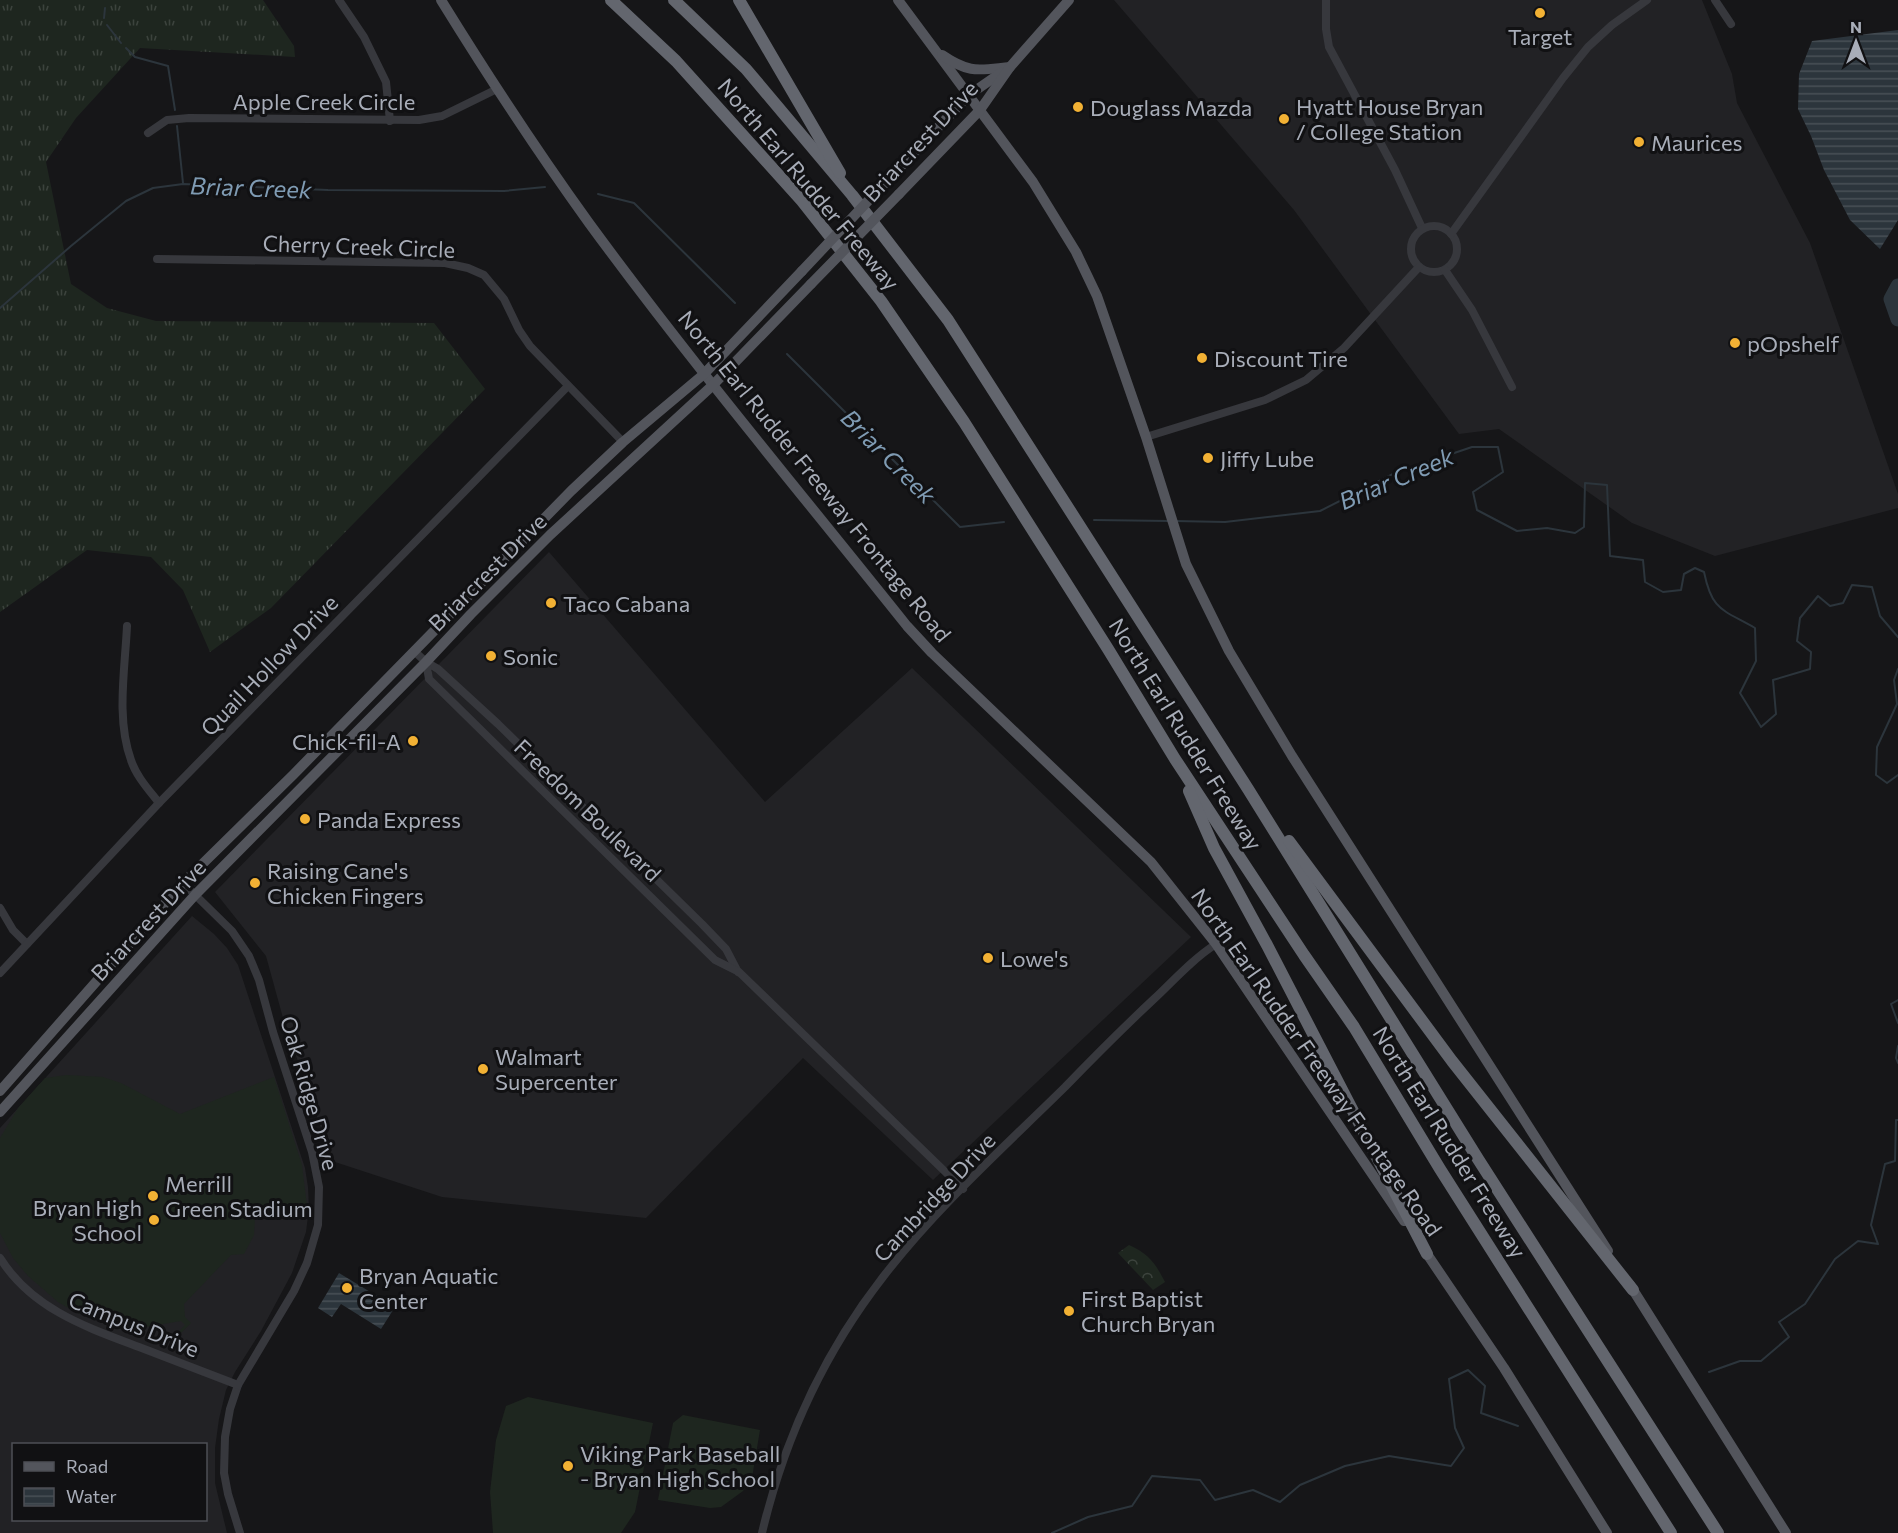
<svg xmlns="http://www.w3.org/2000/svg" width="1898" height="1533" font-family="Commissioner,sans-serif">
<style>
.built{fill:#222225;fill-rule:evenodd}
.grass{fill:url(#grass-tufts)}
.park{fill:url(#park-crowns)}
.garden{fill:#1e261f}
.water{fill:url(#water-rules)}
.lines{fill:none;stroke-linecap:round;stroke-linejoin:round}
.stream{stroke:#2c353c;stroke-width:2}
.river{stroke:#2c353c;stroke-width:15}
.minor{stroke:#37383d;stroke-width:8}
.major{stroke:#53555c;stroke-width:10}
.highway{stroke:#63666e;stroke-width:12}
.major-bridge{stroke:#53555c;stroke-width:10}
.poi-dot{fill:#f2b134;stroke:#111113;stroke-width:2}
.labels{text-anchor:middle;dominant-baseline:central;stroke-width:6;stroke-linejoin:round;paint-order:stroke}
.poi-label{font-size:22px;fill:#a8adb8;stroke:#111113;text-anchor:start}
.street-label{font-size:22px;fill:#a8adb8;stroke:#111113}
.water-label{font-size:24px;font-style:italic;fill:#7f9bb3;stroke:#111113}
</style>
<defs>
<pattern id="grass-tufts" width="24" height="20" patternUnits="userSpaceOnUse" patternTransform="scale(1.5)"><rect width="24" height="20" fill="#1e261f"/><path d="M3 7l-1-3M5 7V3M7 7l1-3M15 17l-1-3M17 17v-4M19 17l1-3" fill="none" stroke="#3c433d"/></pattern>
<pattern id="park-crowns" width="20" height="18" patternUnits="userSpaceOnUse" patternTransform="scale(1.5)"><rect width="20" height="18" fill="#1e261f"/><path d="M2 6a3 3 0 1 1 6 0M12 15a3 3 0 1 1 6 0" fill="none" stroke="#3c433d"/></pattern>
<pattern id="water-rules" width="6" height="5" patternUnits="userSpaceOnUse" patternTransform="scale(1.5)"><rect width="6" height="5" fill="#2c353c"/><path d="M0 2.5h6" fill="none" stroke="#485056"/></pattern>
</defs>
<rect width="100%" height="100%" fill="#161618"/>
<g class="built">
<polygon points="1114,0 1702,0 1732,74 1737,103 1810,243 1898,494 1898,508 1715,556 1632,523 1499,429 1459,434 1294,210"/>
<polygon points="549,552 765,802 912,668 1191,937 933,1180 803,1058 646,1218 442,1197 335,1162 323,1134 283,1018 266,956 215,892"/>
<path d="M 192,916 L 214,934 L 227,948 L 238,965 L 305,1168 L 308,1187 L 309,1208 L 306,1232 L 292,1273 L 261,1331 L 235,1372 L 226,1390 L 219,1419 L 215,1448 L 215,1483 L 227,1533 L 0,1533 L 0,1128 ZM 14,1444 L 206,1444 L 206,1520 L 14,1520 Z"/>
</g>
<polygon class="grass" points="0,0 263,0 294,46 295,57 140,48 76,118 46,162 71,284 107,308 156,321 434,323 485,389 271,608 210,652 183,590 151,557 87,550 0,612"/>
<path class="park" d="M 1129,1245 C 1149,1254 1155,1263 1165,1282 L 1153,1290 L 1118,1253 Z"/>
<g class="garden">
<polygon points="67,1075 103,1077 121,1083 180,1114 274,1077 302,1165 307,1206 282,1205 282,1217 255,1217 254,1235 244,1254 231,1255 184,1304 185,1317 191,1323 181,1333 179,1331 185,1325 181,1321 145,1327 135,1334 75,1312 58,1302 28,1276 13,1258 0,1233 0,1138 18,1108 45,1078"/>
<polygon points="528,1397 653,1423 635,1512 621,1533 493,1533 490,1492 496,1440 506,1406"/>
<polygon points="683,1415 760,1430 752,1478 743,1491 721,1507 710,1508 658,1500 673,1423"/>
</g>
<g class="water">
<polygon points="1898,30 1898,220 1880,249 1850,220 1824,170 1811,136 1798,109 1799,74 1812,41"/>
<polygon points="339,1273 395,1307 381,1329 341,1304 332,1317 318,1308"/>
</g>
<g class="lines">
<g class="stream">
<polyline points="104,18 105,8"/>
<polyline points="107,25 121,43"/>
<polyline points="126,48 135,57 168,66 175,110"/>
<polyline points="177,126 183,183"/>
<polyline points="598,194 634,203 735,303"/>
<polyline points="0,308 71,246 126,201 153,188 183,184 328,190 504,191 545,187"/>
<polyline points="787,354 960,527 1004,522"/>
<polyline points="1094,520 1169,521"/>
<path d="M 1175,521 L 1225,522 L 1320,511 L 1395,473 L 1472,447 L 1498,447 L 1503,472 L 1473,492 L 1477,510 L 1517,531 L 1547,528 L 1575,533 L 1584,527 L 1585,483 L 1607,485 L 1610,556 L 1643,560 L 1645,582 L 1663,592 L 1681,590 L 1684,574 L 1695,568 L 1704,572 C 1712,611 1722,609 1755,628 L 1756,661 L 1740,693 L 1761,727 L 1776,714 L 1773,680 L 1810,669 L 1811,652 L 1797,641 L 1800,618 L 1818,596 L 1830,606 L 1843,603 L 1852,585 L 1872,587 L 1880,616 L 1898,637"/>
<polyline points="1898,669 1894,680 1897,704 1877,747 1876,775 1887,783 1898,775"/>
<polyline points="1898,1000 1891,1004 1898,1023"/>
<polyline points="1898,1046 1896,1058 1898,1063"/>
<polyline points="1709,1372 1740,1361 1761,1361 1789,1337 1779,1322 1805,1304 1835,1259 1858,1241 1878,1244 1871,1225 1885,1164 1895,1161 1896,1120 1898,1120"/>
<polyline points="1052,1533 1088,1517 1132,1506 1152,1476 1200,1480 1215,1500 1253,1490 1280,1502 1300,1485 1345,1466 1389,1456 1451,1466 1464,1448 1455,1428 1449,1379 1468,1370 1485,1386 1481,1413 1518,1426"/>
</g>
<polyline class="river" points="1898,286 1891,299 1898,319"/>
<g class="minor">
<polyline points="339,0 364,37 386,82 390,121"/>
<polyline points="1326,0 1326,29 1329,47 1395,170 1422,228"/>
<polyline points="1715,0 1731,24"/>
<polyline points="148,133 167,120 189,118 419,120 442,116 497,89"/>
<circle cx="1434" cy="249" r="23"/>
<polyline points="1451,234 1563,78 1588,47 1612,25 1647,0"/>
<polyline points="157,259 445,263 468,268 484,275 504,299 519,330 530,346 623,442"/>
<polyline points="1445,270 1472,310 1512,387"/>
<polyline points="1146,437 1265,400 1306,380 1344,348 1419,267"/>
<path d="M 127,626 C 125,669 116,719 131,760 C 136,776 149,790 159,803"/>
<polyline points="414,651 426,662 438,669 498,724 702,924 726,949 738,972"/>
<polyline points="426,662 429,679 715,960 739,972 963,1189"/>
<polyline points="183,883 232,931 249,956 259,980 273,1032 312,1152 319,1187 318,1225 307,1263 294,1291 238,1385 230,1409 225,1437 224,1473 228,1494 240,1533"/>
<polyline points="0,908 13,930 27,944"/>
<polyline points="0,973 159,803 568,386"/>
<path d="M 0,1258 C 32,1309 86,1327 139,1347 C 172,1360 205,1372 238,1385"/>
<path d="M 762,1533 C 784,1440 824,1353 883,1277 C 936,1208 1003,1148 1065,1087 C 1094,1057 1124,1027 1155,998 C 1175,979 1193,959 1216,944"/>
</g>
<g class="major">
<path d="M 441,0 C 488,76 537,151 589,223 C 690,361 800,492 907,626 L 932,653 L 1151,862 L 1216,944 L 1404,1221"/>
<polyline points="898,0 1033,182 1076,252 1097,296 1146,437 1186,564 1229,651 1292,756 1608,1251"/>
<path d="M 942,55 C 970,74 978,70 1010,67"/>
<polyline points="885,183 969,95 1002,72"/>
<polyline points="899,194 980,110 1010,67 1069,0"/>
<polyline points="0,1091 183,883 293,775 571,491 623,442 704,374 802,271"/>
<polyline points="0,1112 195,895 426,662 471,614 550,535 713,385 811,284"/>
<polyline points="1423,1248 1504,1368 1607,1533"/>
<polyline points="1630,1285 1786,1533"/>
</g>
<g class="highway">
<polyline points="611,0 676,61 802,201 881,301 964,422 1108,649 1175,759 1304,955 1354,1027 1440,1169 1671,1533"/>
<polyline points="674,0 746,69 852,195 948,320 1248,789 1478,1159 1718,1533"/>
<polyline points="739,0 840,173"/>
<polyline points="1189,791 1214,848 1267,945 1427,1254"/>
<polyline points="1289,841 1452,1061 1633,1290"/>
</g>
<g class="major-bridge">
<polyline points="802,271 885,183"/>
<polyline points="811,284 899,194"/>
</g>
</g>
<g class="poi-dot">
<circle cx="1540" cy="13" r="6"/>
<circle cx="1078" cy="107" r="6"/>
<circle cx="1284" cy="119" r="6"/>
<circle cx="1639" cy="142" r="6"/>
<circle cx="1735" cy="343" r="6"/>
<circle cx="1202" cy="358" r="6"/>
<circle cx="1208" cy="458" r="6"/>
<circle cx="551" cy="603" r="6"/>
<circle cx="491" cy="656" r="6"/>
<circle cx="413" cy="741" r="6"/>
<circle cx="305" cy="819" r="6"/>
<circle cx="255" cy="883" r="6"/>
<circle cx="988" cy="958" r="6"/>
<circle cx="483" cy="1069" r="6"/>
<circle cx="153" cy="1196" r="6"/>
<circle cx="154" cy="1220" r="6"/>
<circle cx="347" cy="1288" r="6"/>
<circle cx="1069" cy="1311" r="6"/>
<circle cx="568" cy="1466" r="6"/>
</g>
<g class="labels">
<g class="poi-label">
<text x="1540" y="36" text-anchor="middle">Target</text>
<text x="1296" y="106">Hyatt House Bryan<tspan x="1296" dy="25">/ College Station</tspan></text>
<text x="1090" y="107">Douglass Mazda</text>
<text x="1651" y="142">Maurices</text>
<text x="1747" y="343">pOpshelf</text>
<text x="1214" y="358">Discount Tire</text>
<text x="1220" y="458">Jiffy Lube</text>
<text x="563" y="603">Taco Cabana</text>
<text x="503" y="656">Sonic</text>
<text x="401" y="741" text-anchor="end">Chick-fil-A</text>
<text x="317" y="819">Panda Express</text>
<text x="267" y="870">Raising Cane's<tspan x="267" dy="25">Chicken Fingers</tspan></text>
<text x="1000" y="958">Lowe's</text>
<text x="495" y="1056">Walmart<tspan x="495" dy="25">Supercenter</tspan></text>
<text x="165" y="1183">Merrill<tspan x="165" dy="25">Green Stadium</tspan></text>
<text x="142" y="1207" text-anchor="end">Bryan High<tspan x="142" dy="25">School</tspan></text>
<text x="359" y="1275">Bryan Aquatic<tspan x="359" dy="25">Center</tspan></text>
<text x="1081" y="1298">First Baptist<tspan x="1081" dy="25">Church Bryan</tspan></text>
<text x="580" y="1453">Viking Park Baseball<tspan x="580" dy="25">- Bryan High School</tspan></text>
</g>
<g class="street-label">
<text x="324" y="101">Apple Creek Circle</text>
<text transform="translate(920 141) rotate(-47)">Briarcrest Drive</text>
<text transform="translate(809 184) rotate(50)">North Earl Rudder Freeway</text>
<text transform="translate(359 246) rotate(2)">Cherry Creek Circle</text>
<text transform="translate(815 476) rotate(51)">North Earl Rudder Freeway Frontage Road</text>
<text transform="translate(487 572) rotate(-45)">Briarcrest Drive</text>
<text transform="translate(269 665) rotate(-46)">Quail Hollow Drive</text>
<text transform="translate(1186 734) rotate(58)">North Earl Rudder Freeway</text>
<text transform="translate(588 810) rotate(44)">Freedom Boulevard</text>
<text transform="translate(148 920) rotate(-47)">Briarcrest Drive</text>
<text transform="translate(1317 1062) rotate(55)">North Earl Rudder Freeway Frontage Road</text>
<text transform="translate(310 1093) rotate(74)">Oak Ridge Drive</text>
<text transform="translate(1450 1142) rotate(58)">North Earl Rudder Freeway</text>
<text transform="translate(934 1197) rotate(-47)">Cambridge Drive</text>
<text transform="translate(134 1324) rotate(22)">Campus Drive</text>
</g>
<g class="water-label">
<text transform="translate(251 187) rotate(2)">Briar Creek</text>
<text transform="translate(889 456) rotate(45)">Briar Creek</text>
<text transform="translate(1396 478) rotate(-23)">Briar Creek</text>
</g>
</g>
<rect x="12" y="1443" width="195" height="78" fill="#111113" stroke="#4d4f55" stroke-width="1.5"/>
<rect x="24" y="1462" width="30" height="9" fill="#53555c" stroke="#4d4f55" stroke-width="1.5"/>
<text x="66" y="1473" font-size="18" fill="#a8adb8">Road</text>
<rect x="24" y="1488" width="30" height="18" fill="url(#water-rules)" stroke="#4d4f55" stroke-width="1.5"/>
<text x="66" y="1503" font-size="18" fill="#a8adb8">Water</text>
<g transform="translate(1856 42)" stroke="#111113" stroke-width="4.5" paint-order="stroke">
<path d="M0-4.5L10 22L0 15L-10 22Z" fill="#a8adb8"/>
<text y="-9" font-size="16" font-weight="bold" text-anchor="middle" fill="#a8adb8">N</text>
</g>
</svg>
